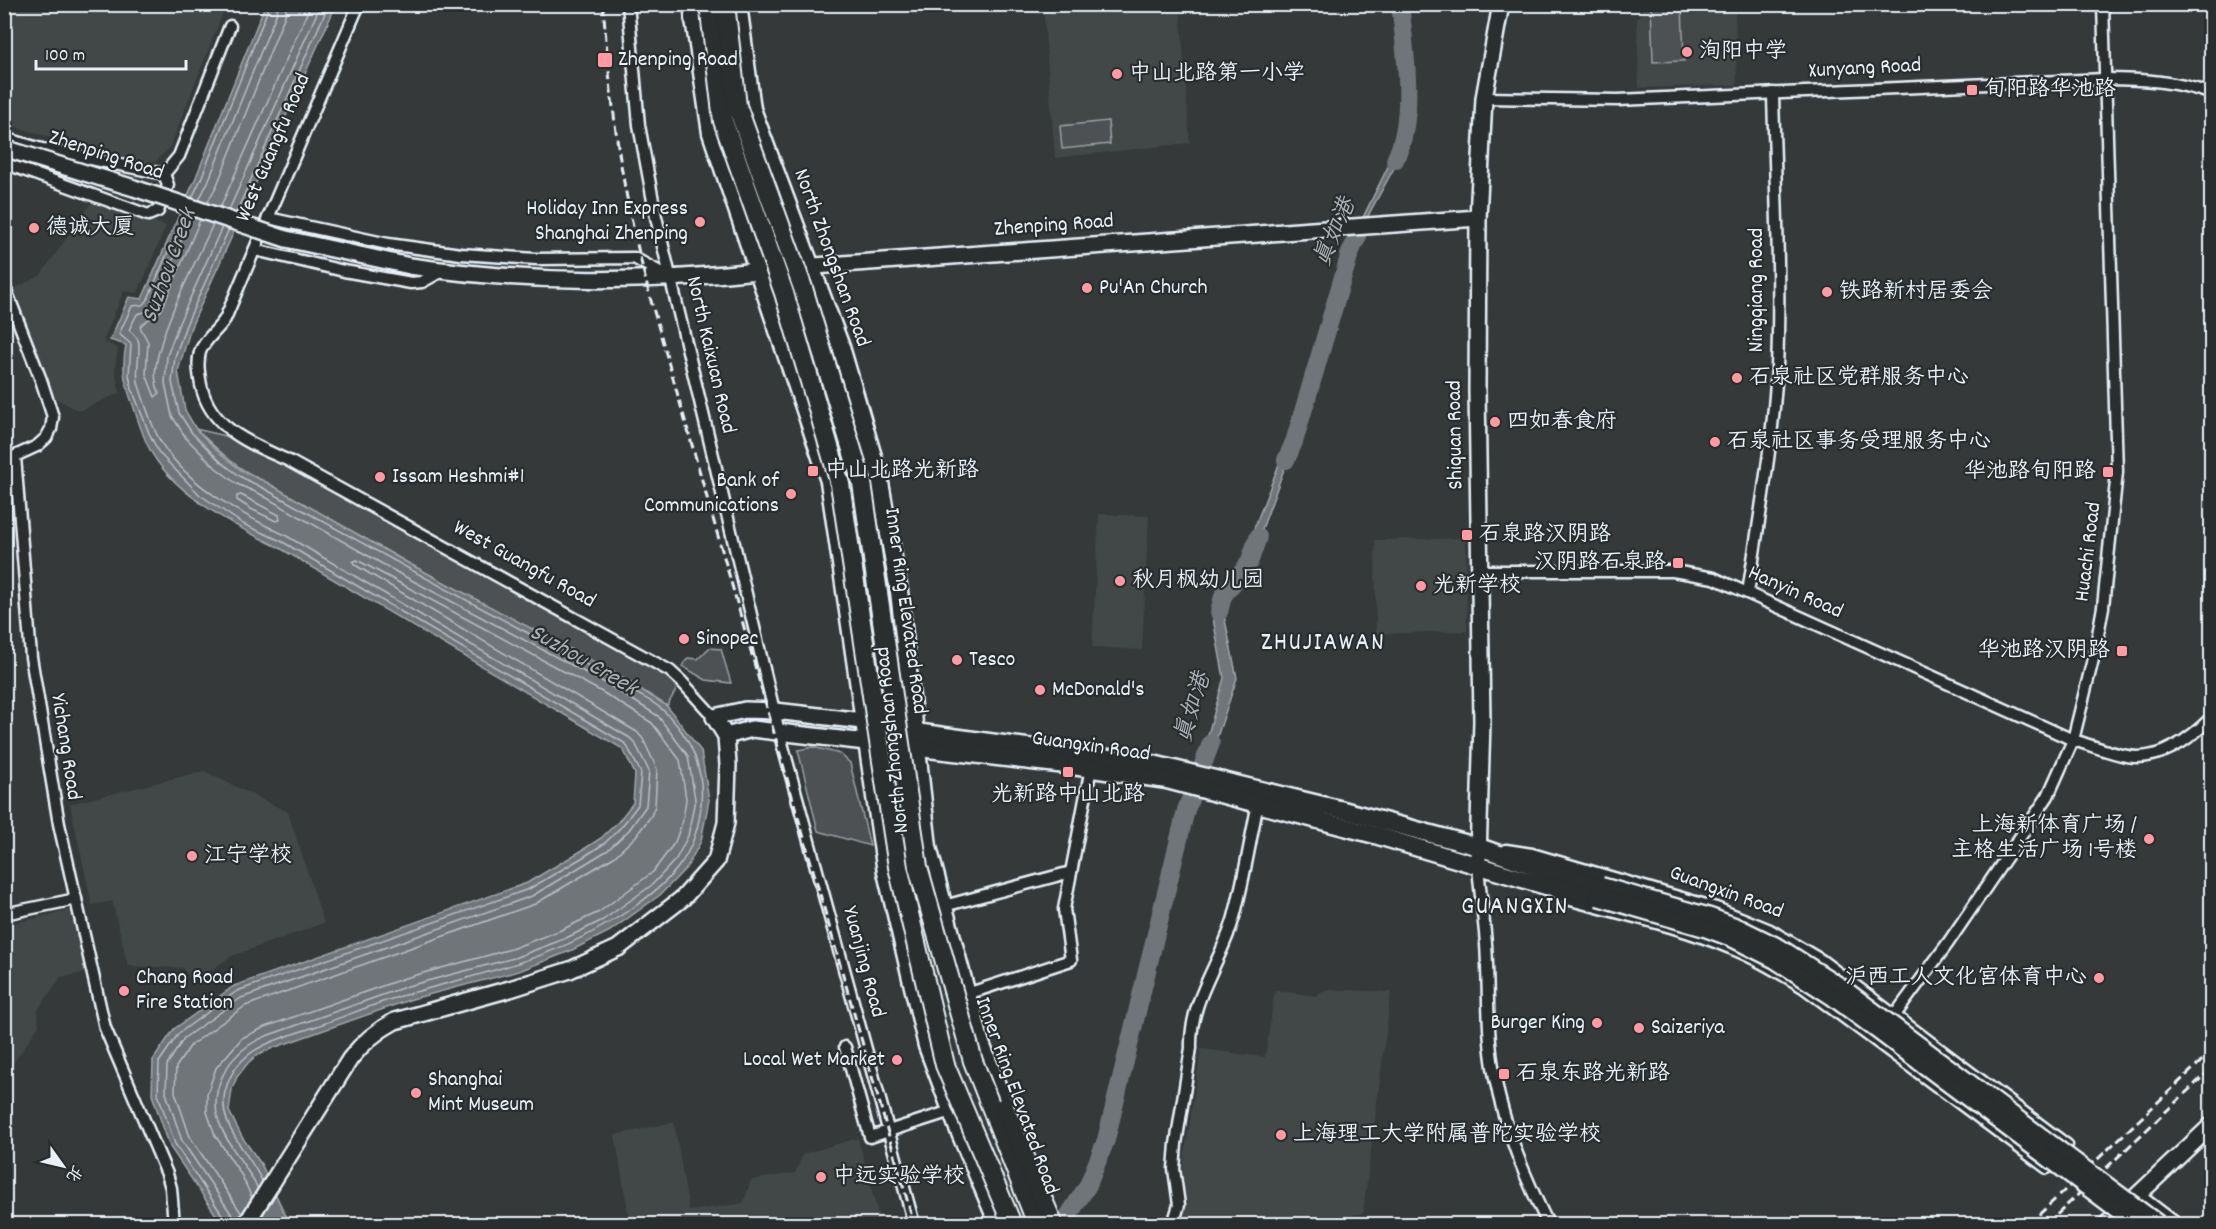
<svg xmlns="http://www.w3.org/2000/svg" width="2216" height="1229" font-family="Dekko,'LXGW WenKai TC',sans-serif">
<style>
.built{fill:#424647}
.green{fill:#4d5152;stroke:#9aa1a5;stroke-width:1.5}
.water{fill:#707579;stroke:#a0a7ac;stroke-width:1.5}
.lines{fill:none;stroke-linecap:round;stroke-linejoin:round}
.shore{stroke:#b8bfc5;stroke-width:1.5}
.river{stroke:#707579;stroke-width:18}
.street-casing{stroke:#e8f1f8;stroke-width:15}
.secondary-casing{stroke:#e8f1f8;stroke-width:20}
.primary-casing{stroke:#e8f1f8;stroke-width:21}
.highway-casing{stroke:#e8f1f8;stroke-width:22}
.street{stroke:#2a2d2e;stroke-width:10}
.secondary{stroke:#2a2d2e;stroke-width:15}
.primary{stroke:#2a2d2e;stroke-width:16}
.highway{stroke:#2a2d2e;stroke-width:18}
.rail{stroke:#e8f1f8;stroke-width:3;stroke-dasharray:9 4.5;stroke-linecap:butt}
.secondary-bridge-casing{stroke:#e8f1f8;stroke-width:20;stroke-linecap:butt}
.primary-bridge-casing{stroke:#e8f1f8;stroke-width:21;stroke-linecap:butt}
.highway-bridge-casing{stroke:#e8f1f8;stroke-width:22;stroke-linecap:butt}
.secondary-bridge{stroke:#2a2d2e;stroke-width:15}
.primary-bridge{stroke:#2a2d2e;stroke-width:16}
.highway-bridge{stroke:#2a2d2e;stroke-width:18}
.poi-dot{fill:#ff9aa2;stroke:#2a2d2e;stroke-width:2}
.labels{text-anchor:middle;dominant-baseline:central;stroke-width:4.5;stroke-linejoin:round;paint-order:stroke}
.poi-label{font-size:22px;fill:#e8f1f8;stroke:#2a2d2e;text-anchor:start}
.street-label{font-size:22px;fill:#e8f1f8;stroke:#2a2d2e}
.water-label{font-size:24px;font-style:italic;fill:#acb3b8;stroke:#2a2d2e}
.quarter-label{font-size:26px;letter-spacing:1.5px;fill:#e8f1f8;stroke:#2a2d2e}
</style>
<rect width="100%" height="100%" fill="#35393a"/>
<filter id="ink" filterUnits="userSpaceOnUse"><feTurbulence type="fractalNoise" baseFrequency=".0167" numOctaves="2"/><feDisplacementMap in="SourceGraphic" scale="12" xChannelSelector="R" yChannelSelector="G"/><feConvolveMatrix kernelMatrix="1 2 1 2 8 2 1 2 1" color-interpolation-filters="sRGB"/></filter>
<g filter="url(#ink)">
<g class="built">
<polygon points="1050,4 1180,5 1190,143 1055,158 1043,6"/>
<polygon points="11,5 226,5 170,148 155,162 140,164 5,124 5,9"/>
<polygon points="1645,5 1735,5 1737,85 1639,88 1637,19"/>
<polygon points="94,199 166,226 138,293 124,291 103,341 118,348 115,370 120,393 79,411 53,397 13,289 40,276"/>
<polygon points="1099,514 1149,516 1142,650 1092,647"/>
<polygon points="1466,538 1467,631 1376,634 1375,540"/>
<polygon points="204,771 288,812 324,923 232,956 193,983 183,968 128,966 112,901 92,905 70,804"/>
<polygon points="70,910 85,973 61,977 38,1010 39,1026 10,1068 5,1067 5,925"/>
<polygon points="1329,989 1391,992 1363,1213 1312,1224 1174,1224 1201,1049 1265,1057 1275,990 1315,996"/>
<polygon points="674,1122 689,1211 743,1203 751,1180 795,1173 803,1154 858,1138 881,1224 630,1224 615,1135"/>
</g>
<g class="green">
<polygon points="1651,5 1682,5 1684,61 1653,62"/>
<polygon points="1108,121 1110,144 1062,149 1060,126"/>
<path d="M 196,429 L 246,441 L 680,683 L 667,706 L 613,672 L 406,562 L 266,482 C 235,468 220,452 196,429 Z"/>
<polygon points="709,648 721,649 731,683 706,680 682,666 688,658 698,659"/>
<polygon points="813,747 840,754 850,763 870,846 818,831 798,750"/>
</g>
<g class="water">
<path d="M 265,5 L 336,5 L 191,327 L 178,371 L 185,410 L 196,429 L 224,457 L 244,472 L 266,482 L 406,562 L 613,672 L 667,706 L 701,751 L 709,800 L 701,841 L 687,867 L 660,895 L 610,931 L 570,951 L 519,971 L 412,999 L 273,1048 L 257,1055 L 248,1063 L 237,1077 L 232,1089 L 229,1111 L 242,1137 L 261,1164 L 285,1214 L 293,1224 L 222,1224 L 170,1147 L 152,1095 L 153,1060 L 174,1029 L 234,986 L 527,883 L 581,851 L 601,838 L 618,822 L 633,803 L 635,774 L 623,749 L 278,547 C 236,527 178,496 153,455 C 144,441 139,424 134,408 C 125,384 121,371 126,345 L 110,340 L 129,297 L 142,299 L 196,177 Z"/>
<polygon points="1393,5 1401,5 1409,46 1410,108 1405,148 1370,212 1347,261 1294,442 1251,559 1227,591 1224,615 1237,678 1207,767 1199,766 1224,678 1212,613 1217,592 1242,559 1289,439 1342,260 1403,136 1406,108 1404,47 1398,30"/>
</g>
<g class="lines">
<g class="shore">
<polyline points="192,198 201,179 270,4"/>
<polyline points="199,200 208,182 277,12 278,4"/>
<polyline points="207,203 217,185 285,15 287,4"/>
<polyline points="220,208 311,4"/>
<polyline points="229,210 321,4"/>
<polyline points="236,213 329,4"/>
<polyline points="184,214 147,301 142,305 132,306 119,334 131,344 129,375 132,389 149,433 159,453 200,495 243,524 281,541 626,744 641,773 638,805 622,826 605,843 585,856 529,889 237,991 179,1033 159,1062 158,1094 175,1144 225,1219 227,1224"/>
<path d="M 191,217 L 154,305 L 148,311 L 137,314 L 129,330 C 132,333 136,336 138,340 C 142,349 134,371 139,386 C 146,406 153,433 166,450 C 196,490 241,514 285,535 L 630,738 L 635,743 L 649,771 L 646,806 L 629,830 L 608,850 L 532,896 L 241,998 L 184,1038 L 167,1065 L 166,1093 L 182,1141 L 232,1215 L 234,1224"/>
<path d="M 200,220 L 162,309 C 156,318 144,319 140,327 L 148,342 L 146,374 L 155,397 L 159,394 C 156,385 154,376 156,366 C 162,323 195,265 213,224"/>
<path d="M 222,227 L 179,323 L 167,356 L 165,383 L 172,416 L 186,438 L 216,468 L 237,484 L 260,494 L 400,574 L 607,684 L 658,716 L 688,756 L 695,799 L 688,836 L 676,859 L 652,885 L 603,920 L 564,939 L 514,958 L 408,986 L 269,1035 C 248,1043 232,1055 222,1077 C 201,1123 239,1150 258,1189"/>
<path d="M 229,229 L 186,325 L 175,357 L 172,382 L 179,413 L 192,433 L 221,462 L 241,477 L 263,488 C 351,537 439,586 528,633 C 563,652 598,670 632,691 C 643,697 656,703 664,711 C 693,739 706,774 700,813 C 694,858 669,882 634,907 C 562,957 494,970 412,993 C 380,1001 349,1015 317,1026 C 281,1039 241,1045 227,1085 C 213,1123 248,1150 262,1181"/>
<polygon points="241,495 279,515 280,520 276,521 251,509 237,500 237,496"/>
<polyline points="242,1214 190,1137 175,1092 176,1067 191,1045 245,1006 535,904 614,857 636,836 651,816 655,806 657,769 643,739 637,732 355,565 353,562 357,560 602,692 652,723 680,760 686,799 683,820 675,842 653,872 599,912 561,930 511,949 405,978 265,1027 242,1038 216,1068 207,1094 207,1112 215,1135 242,1176 252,1198"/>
</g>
<g class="river">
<path d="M 1395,160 C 1416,118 1405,50 1400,4"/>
<polyline points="1286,460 1294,442 1350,253 1357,238"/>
<polyline points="1219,612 1223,596 1249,563 1258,537"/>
<polyline points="1063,1224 1088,1185 1106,1140 1186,810 1211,743"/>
</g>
<g class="street-casing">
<g id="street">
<path d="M 359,4 L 225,319 C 218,330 204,340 200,352 C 197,363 199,374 201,385 C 210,429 252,444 289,461 L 670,671 L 682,682 L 714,717"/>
<polyline points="628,4 639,125 656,217 779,732 914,1224"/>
<path d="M 1484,98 L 1618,100 L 2105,79 C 2142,79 2176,81 2212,94"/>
<polyline points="4,138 42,149 164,174 179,156 230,26"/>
<polyline points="4,163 148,215 158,211 168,185 164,174"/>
<polyline points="268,218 388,244 461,254 536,259 634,258 669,277"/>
<polyline points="255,250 344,271 411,283 422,282 442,271"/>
<polyline points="4,285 41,380 53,417 51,429 46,438 37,446 4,461"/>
<polyline points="15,457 31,657 59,824 105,1028 167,1174 171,1188 174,1224"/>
<path d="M 1481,571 L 1673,571 L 1714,578 L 2073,740 C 2091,745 2109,753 2127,756 C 2160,762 2190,739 2212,717"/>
<path d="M 1748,593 C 1759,518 1773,443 1777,367 C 1781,276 1775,184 1773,93"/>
<path d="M 1506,850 L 1532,854 L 1716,908 L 1770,930 L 1821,960 L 2067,1145 L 2047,1168 L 1803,987 C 1780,973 1756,958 1730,948 C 1678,926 1621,914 1567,899 L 1551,889"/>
<path d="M 1478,866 C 1480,892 1484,918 1486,944 C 1489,989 1486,1033 1495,1078 C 1505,1130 1525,1177 1548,1224"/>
<polyline points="944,906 1071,872"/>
<polyline points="4,914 76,899"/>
<polyline points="967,994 1071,960 1064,909 1091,768"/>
<polyline points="1892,1019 1948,943 2048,796 2073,740 2095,651 2103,607 2117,472 2103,4"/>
<polyline points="845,1047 870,1137 951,1111"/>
<polyline points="2139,1195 2177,1224"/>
<path d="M 1173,1224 L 1179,1205 L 1174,1169 L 1176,1144 L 1191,1048 C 1189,1000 1221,963 1234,917 C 1244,880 1250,841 1258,803"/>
</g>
</g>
<g class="secondary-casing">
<g id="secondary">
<path d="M 410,266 C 532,284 646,283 768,270"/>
<polyline points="801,267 1478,218"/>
<polyline points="726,736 752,729 866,742"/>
<polyline points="1478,858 1482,721 1477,390 1478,218 1484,98 1501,4"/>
<path d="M 246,1224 L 350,1059 C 363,1042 376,1031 395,1021 L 510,989 L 570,970 L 618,948 L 683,898 L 716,861 L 726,823 L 728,765 L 726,736 L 714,717 L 745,710 L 775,711 L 863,721"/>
<polyline points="2107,1224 2212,1125"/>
</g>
</g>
<g class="primary-casing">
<g id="primary">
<polyline points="738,4 752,109 841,347 879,477 899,591 928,847 978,1036 1010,1119"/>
<polyline points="692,5 711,133 829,481 886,872 927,1046 957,1126 998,1224"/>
<polyline points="863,721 915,732 1153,764 1339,809 1479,847 1545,870 1601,886"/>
<polyline points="867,742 1066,765 1167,780 1375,835 1546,886 1569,889 1598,897"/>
</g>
</g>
<g class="highway-casing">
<g id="highway">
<polyline points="694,19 694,4"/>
<polyline points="972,1013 982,1054"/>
</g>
</g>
<use href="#street" class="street"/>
<use href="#secondary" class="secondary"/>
<use href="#primary" class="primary"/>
<use href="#highway" class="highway"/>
<g class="rail">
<path d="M 603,4 C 606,41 609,78 614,115 C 621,178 635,239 651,301 L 914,1224"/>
<polyline points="2029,1224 2212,1051"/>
<polyline points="2047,1224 2212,1068"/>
</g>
<g class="secondary-bridge-casing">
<polyline id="secondary-bridge" points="4,148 134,188 286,239 410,266"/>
</g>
<g class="primary-bridge-casing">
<g id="primary-bridge">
<polyline points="1601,886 1710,917 1737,927 1780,948 1841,987 2158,1224"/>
<polyline points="1598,897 1705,928 1732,938 1774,959 1833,997 2137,1224"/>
</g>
</g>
<g class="highway-bridge-casing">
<g id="highway-bridge">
<polyline points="709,4 723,121 784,293 840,484 898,867 945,1065 1012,1224"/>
<polyline points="725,4 737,106 803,288 862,483 918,867 973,1061 1037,1224"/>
<polyline points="1004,1107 1053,1224"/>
</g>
</g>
<use href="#secondary-bridge" class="secondary-bridge"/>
<use href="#primary-bridge" class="primary-bridge"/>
<use href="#highway-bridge" class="highway-bridge"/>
</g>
</g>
<g class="poi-dot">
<circle cx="1687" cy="52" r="6"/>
<rect x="597" y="52" width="16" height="16" rx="3"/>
<circle cx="1117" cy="74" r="6"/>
<rect x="1966" y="84" width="12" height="12" rx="3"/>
<circle cx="700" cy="222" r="6"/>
<circle cx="34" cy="228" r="6"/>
<circle cx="1087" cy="288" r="6"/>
<circle cx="1827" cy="292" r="6"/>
<circle cx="1737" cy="378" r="6"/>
<circle cx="1495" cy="422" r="6"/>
<circle cx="1715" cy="442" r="6"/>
<rect x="807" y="465" width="12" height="12" rx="3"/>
<rect x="2102" y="466" width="12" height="12" rx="3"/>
<circle cx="380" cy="477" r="6"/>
<circle cx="791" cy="494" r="6"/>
<rect x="1461" y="529" width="12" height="12" rx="3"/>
<rect x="1672" y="557" width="12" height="12" rx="3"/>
<circle cx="1120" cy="581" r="6"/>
<circle cx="1421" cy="586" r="6"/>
<circle cx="684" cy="639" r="6"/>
<rect x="2116" y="645" width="12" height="12" rx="3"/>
<circle cx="957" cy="660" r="6"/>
<circle cx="1040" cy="690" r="6"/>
<rect x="1062" y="766" width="12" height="12" rx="3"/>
<circle cx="2149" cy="839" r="6"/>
<circle cx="192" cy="856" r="6"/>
<circle cx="2099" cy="978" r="6"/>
<circle cx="124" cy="991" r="6"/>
<circle cx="1597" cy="1023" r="6"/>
<circle cx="1639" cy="1028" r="6"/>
<circle cx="897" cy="1060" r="6"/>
<rect x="1498" y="1068" width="12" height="12" rx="3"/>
<circle cx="416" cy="1093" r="6"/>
<circle cx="1281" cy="1135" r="6"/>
<circle cx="821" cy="1177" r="6"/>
</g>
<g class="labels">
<g class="poi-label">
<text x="1699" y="52">洵阳中学</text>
<text x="618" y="60">Zhenping Road</text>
<text x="1129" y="74">中山北路第一小学</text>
<text x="1984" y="90">旬阳路华池路</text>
<text x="688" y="209" text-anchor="end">Holiday Inn Express<tspan x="688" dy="25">Shanghai Zhenping</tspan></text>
<text x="46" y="228">德诚大厦</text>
<text x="1099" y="288">Pu'An Church</text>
<text x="1839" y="292">铁路新村居委会</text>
<text x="1749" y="378">石泉社区党群服务中心</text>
<text x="1507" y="422">四如春食府</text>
<text x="1727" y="442">石泉社区事务受理服务中心</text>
<text x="825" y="471">中山北路光新路</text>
<text x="2096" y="472" text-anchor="end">华池路旬阳路</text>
<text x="392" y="477">Issam Heshmi#1</text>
<text x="779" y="481" text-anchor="end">Bank of<tspan x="779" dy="25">Communications</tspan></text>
<text x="1479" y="535">石泉路汉阴路</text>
<text x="1666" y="563" text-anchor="end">汉阴路石泉路</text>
<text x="1132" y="581">秋月枫幼儿园</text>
<text x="1433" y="586">光新学校</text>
<text x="696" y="639">Sinopec</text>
<text x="2110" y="651" text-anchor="end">华池路汉阴路</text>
<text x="969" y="660">Tesco</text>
<text x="1052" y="690">McDonald's</text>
<text x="1068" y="795" text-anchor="middle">光新路中山北路</text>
<text x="2137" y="826" text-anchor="end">上海新体育广场 /<tspan x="2137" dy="25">主格生活广场 1号楼</tspan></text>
<text x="204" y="856">江宁学校</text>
<text x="136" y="978">Chang Road<tspan x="136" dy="25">Fire Station</tspan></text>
<text x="2087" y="978" text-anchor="end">沪西工人文化宫体育中心</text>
<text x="1585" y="1023" text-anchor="end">Burger King</text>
<text x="1651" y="1028">Saizeriya</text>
<text x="885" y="1060" text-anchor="end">Local Wet Market</text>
<text x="1516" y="1074">石泉东路光新路</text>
<text x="428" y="1080">Shanghai<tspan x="428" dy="25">Mint Museum</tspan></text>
<text x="1293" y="1135">上海理工大学附属普陀实验学校</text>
<text x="833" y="1177">中远实验学校</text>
</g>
<g class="street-label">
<text transform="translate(1865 69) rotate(-3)">Xunyang Road</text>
<text transform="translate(274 148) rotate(-67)">West Guangfu Road</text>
<text transform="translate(106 156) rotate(18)">Zhenping Road</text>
<text transform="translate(1054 226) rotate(-4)">Zhenping Road</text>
<text transform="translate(831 258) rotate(70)">North Zhongshan Road</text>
<text transform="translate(1757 290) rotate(-90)">Ningqiang Road</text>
<text transform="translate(710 355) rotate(77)">North Kaixuan Road</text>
<text transform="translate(1456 435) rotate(-91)">Shiquan Road</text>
<text transform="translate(2089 552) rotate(-83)">Huachi Road</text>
<text transform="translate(524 565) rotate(29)">West Guangfu Road</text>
<text transform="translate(1795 593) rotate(24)">Hanyin Road</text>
<text transform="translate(905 611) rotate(82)">Inner Ring Elevated Road</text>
<text transform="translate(893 740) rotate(-96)">North Zhongshan Road</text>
<text transform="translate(65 747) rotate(81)">Yichang Road</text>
<text transform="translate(1091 747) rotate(8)">Guangxin Road</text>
<text transform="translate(1726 893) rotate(20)">Guangxin Road</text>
<text transform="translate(863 962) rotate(75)">Yuanjing Road</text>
<text transform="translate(1016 1096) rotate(70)">Inner Ring Elevated Road</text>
</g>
<g class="water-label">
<text transform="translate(1336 233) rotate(-67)">真如港</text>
<text transform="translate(170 266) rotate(-70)">Suzhou Creek</text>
<text transform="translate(583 661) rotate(30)">Suzhou Creek</text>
<text transform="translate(1194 708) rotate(-73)">真如港</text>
</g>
<g class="quarter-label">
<text x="1323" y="643">ZHUJIAWAN</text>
<text x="1515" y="907">GUANGXIN</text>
</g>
</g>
<rect width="2216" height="1229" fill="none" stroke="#2a2d2e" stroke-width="24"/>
<rect x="12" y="12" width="2192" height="1205" fill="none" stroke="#e8f1f8" stroke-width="2" filter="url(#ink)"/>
<g transform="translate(63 1166) rotate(124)" stroke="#2a2d2e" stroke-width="4.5" paint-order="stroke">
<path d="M0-4.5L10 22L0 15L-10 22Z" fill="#e8f1f8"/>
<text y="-9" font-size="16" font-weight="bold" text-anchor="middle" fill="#e8f1f8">北</text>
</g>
<path d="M36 60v9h150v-9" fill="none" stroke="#e8f1f8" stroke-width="3"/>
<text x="45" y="60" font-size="18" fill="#e8f1f8" stroke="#2a2d2e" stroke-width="4.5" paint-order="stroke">100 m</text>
</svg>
